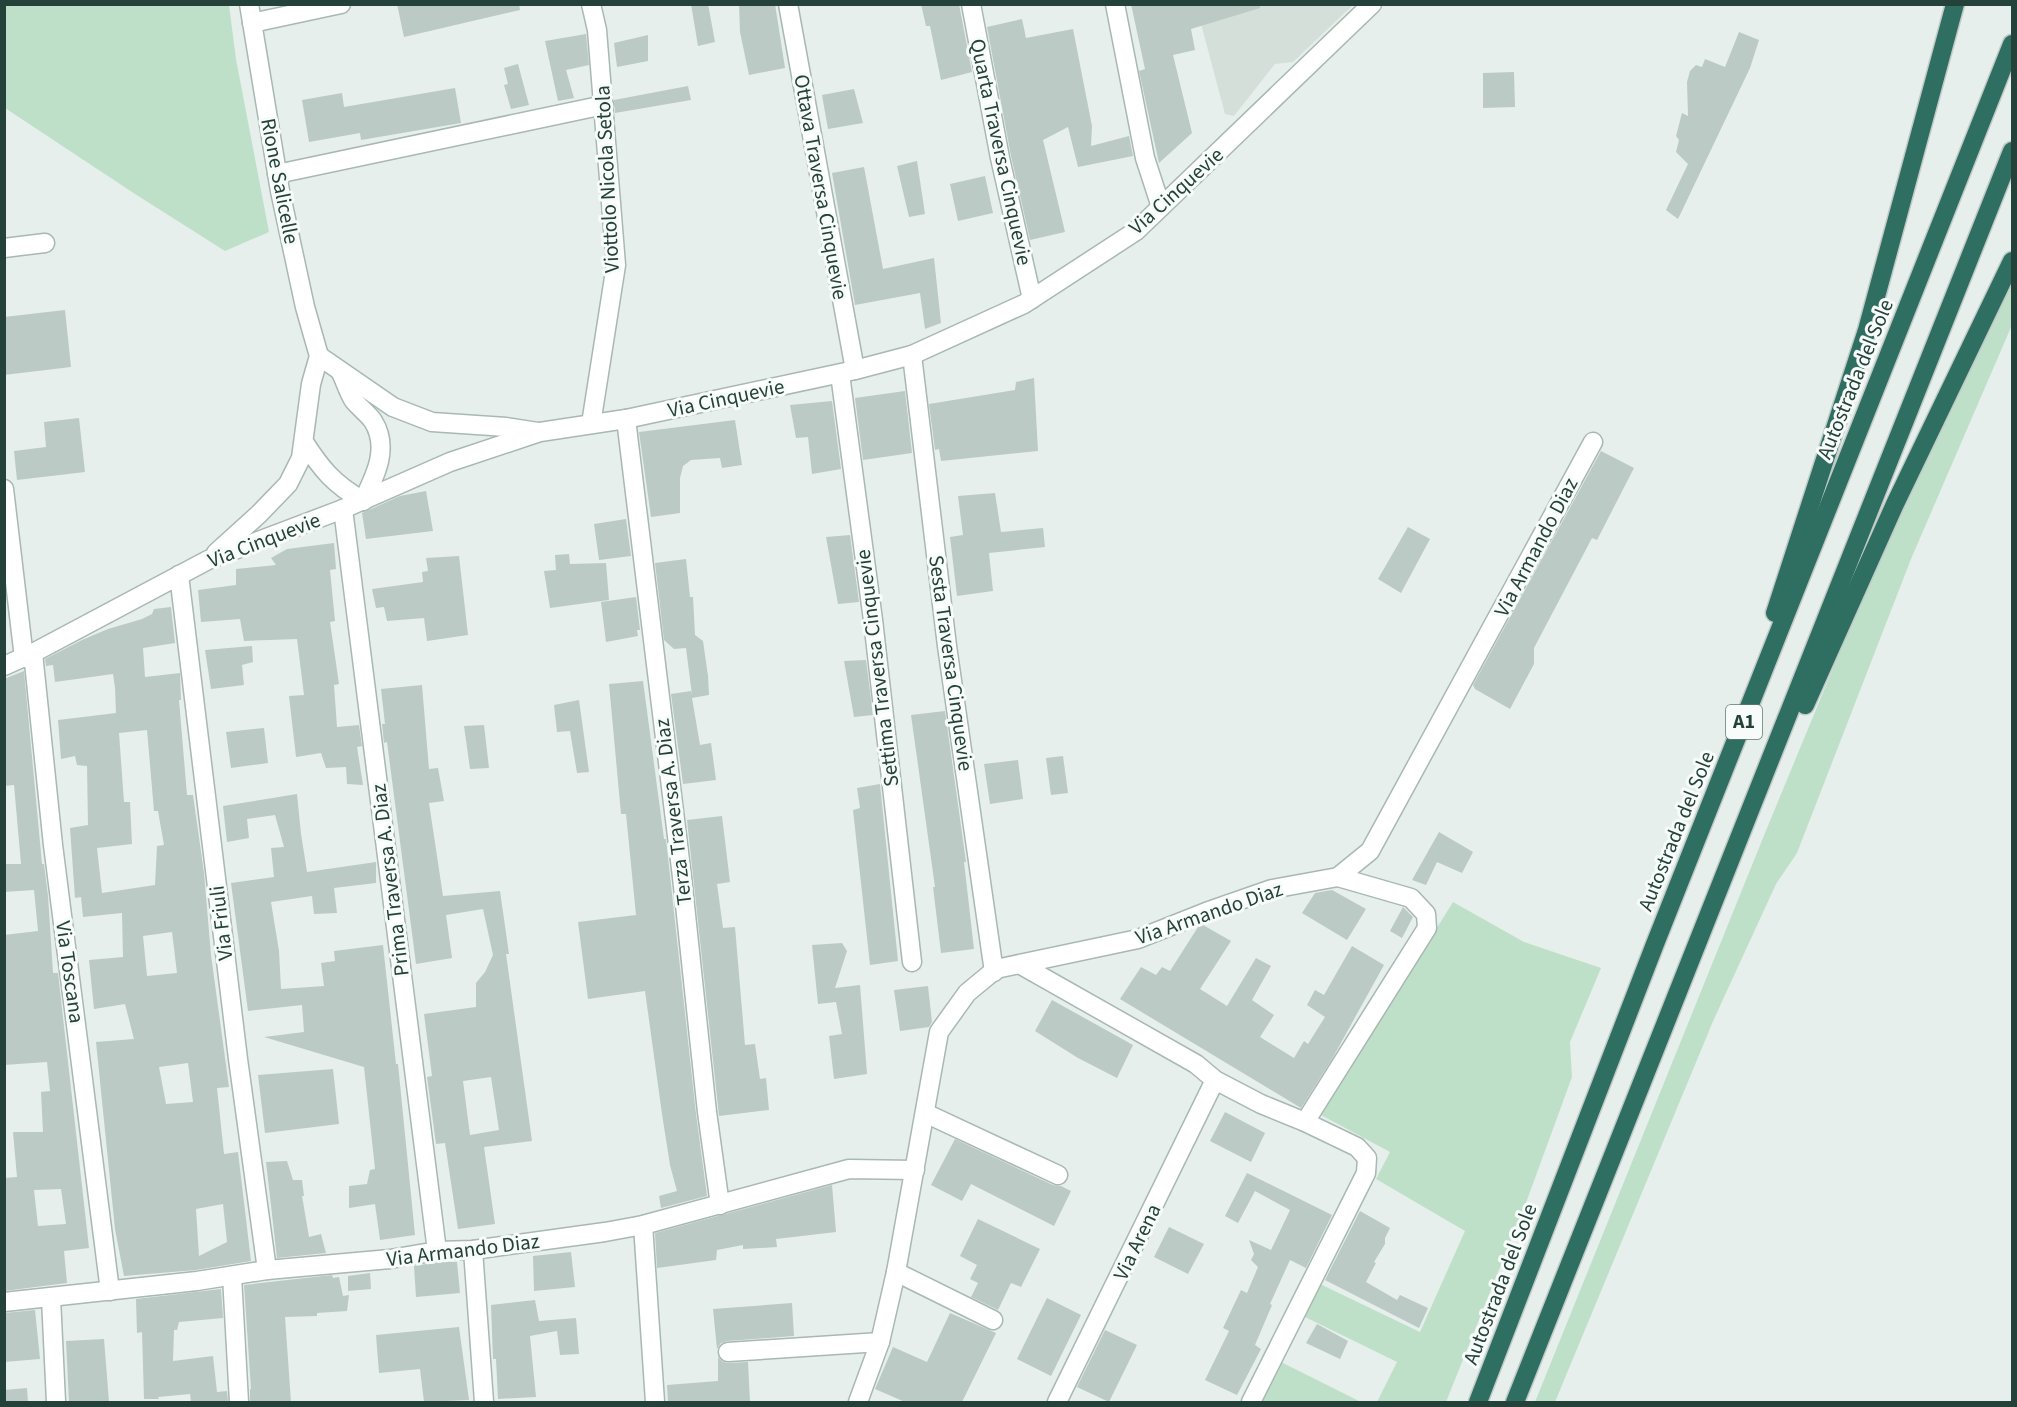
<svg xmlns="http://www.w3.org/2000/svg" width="2017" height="1407" font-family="'Source Sans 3',sans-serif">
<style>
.built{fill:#d4dfda}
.green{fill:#bfe0c8}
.building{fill:#bbcac4;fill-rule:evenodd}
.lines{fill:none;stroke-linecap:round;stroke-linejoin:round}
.minor-casing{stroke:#a8b8b2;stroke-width:21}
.highway-casing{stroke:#c2cac8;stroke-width:21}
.minor{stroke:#fff;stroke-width:18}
.highway{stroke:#2f6f62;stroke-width:18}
.labels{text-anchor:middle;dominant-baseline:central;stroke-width:6;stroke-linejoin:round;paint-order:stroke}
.shield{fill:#f7fbf9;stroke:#637a73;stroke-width:1.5}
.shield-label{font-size:20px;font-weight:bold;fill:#24423a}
.street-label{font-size:21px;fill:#24423a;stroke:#f7fbf9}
</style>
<rect width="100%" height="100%" fill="#e6efeb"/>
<polygon class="built" points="1196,5 1353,5 1293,62 1275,64 1234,116 1225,114"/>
<g class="green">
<polygon points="4,5 229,5 236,59 269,232 225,251 135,194 5,108"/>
<polygon points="2012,279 2012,325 1911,559 1797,853 1776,884 1714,1019 1555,1402 1535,1402 1765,833 1900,506"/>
<polygon points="1453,902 1524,942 1601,968 1570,1042 1572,1077 1527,1200 1446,1402 1377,1402 1397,1362 1303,1316 1320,1284 1420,1332 1465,1231 1376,1179 1390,1152 1321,1115"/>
<polygon points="1281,1362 1361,1402 1259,1402"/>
</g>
<g class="building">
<polygon points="397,4 519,4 520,10 404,37"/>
<polygon points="691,4 708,4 715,42 698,46"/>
<polygon points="739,4 775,4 785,68 749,75 740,32"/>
<polygon points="921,4 959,4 972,72 941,80 930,26 926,26"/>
<polygon points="1131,4 1260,4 1260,8 1191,29 1195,50 1173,55 1192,133 1159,163 1139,71 1145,69"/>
<polygon points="1022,19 1026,38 1073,29 1092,126 1091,146 1129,136 1133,156 1078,167 1068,127 1043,140 1065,232 1030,240 1011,156 987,27"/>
<polygon points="1739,32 1759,40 1750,68 1678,219 1666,210 1688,164 1676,152 1679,140 1676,136 1682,113 1688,116 1687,82 1690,71 1696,65 1702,67 1705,59 1725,67"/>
<polygon points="586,34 589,65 566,70 574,98 558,101 545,41"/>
<polygon points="648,35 648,61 617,67 614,43"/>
<polygon points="518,64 529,105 511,109 504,85 508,84 504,68"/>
<polygon points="1514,72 1515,107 1483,108 1483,73"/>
<polygon points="688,86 691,100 615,113 614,100"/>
<polygon points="455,88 461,123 361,140 360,133 309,142 302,100 342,93 344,107"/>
<polygon points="854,89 863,123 828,129 822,95"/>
<polygon points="917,161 925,214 909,217 897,166"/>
<polygon points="864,167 883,269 934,258 941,323 925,329 920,293 855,305 832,173"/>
<polygon points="985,176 993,213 958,221 950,184"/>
<polygon points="65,310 71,367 4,375 4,317"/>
<polygon points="1034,378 1038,451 941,461 939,449 935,450 929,404 1015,390 1016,382"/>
<polygon points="905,391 912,453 863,460 855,398"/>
<polygon points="832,401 841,469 812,474 808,437 796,438 790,405"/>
<polygon points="79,418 85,472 17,480 14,451 46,447 44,422"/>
<polygon points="735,420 742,465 722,468 720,458 691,460 683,466 680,478 680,513 651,517 639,432"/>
<polygon points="1601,451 1634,468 1597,540 1592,538 1534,648 1534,664 1510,709 1475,689 1473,685"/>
<polygon points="426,491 433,531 366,539 362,513 400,496"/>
<polygon points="995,493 1001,532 1043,528 1045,547 989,553 993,591 957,596 950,537 963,535 958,496"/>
<polygon points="626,519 631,556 599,560 594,524"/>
<polygon points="1408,527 1430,539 1401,593 1378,579"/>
<polygon points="850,535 859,602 838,604 826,537"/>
<polygon points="334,543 336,569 330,570 335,621 330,622 339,684 334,685 337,727 359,725 362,746 357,747 363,785 347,784 346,767 326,768 321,753 296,757 289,696 304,695 297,639 244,641 240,619 201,622 198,590 236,585 236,569 276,565 271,558 287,549"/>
<polygon points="569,554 570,564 606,563 609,600 550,608 544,571 556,570 555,555"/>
<polygon points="459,556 468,635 427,641 424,618 387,621 384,607 376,608 372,589 423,582 422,572 428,571 426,558"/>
<polygon points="686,559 690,597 693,597 695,635 703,641 708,676 709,695 692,698 700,745 711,743 716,780 683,784 671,694 691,691 692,695 686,648 674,649 664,640 655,563"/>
<polygon points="636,597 640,630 637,630 638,636 606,642 601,602"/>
<path d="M 171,607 L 175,643 L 143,648 L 145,677 L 180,673 L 181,700 L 179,700 L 187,795 L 193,795 L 204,873 L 211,955 L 229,1087 L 217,1088 L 224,1154 L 238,1152 L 251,1261 L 196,1270 L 124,1276 L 115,1229 L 96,1042 L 134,1039 L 125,1004 L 94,1009 L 89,960 L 123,957 L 122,913 L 83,917 L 81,897 L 75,898 L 70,828 L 88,825 L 87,766 L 77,765 L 75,756 L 61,759 L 58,720 L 116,713 L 115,688 L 113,674 L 55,682 L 53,665 L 46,666 L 45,659 L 82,640 L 108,629 L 142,619 L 152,614 L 154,609 ZM 147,730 L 154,811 L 158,811 L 164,845 L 157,846 L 155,885 L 102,893 L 97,848 L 132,844 L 130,802 L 124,802 L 119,733 ZM 172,932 L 177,973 L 147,976 L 143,936 ZM 188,1063 L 193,1102 L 166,1104 L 159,1067 ZM 223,1204 L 227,1242 L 199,1256 L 196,1209 Z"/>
<polygon points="252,646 253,662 242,665 244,685 211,689 205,650"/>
<polygon points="866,660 873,715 854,717 844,661"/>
<path d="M 24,671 L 42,864 L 44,864 L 48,896 L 53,973 L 58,973 L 89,1248 L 64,1251 L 67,1283 L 4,1291 L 4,1178 L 17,1177 L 13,1132 L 43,1132 L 41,1092 L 50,1091 L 47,1062 L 4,1065 L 4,935 L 38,931 L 34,890 L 4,892 L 4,864 L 21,864 L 14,785 L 4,786 L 4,679 ZM 61,1189 L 66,1224 L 38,1226 L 34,1190 Z"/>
<polygon points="643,681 664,839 666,839 696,1114 707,1196 661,1208 659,1196 677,1191 670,1165 662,1114 645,991 588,999 578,922 636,915 626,814 621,814 609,684"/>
<path d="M 422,685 L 429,769 L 438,768 L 444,801 L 429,803 L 443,896 L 500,891 L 509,954 L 506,954 L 532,1141 L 484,1147 L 495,1224 L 458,1229 L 445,1143 L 436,1144 L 427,1077 L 432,1076 L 424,1014 L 476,1007 L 476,983 L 485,972 L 493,955 L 483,909 L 446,915 L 452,958 L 416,964 L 387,742 L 384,743 L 382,724 L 385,724 L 381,689 ZM 491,1077 L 499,1130 L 470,1135 L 463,1081 Z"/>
<polygon points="579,700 589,772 577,773 570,731 557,732 554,705"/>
<polygon points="945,711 966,862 964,862 974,949 941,953 933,887 935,887 911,715"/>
<polygon points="484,725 489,768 470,769 464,726"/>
<polygon points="264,728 268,763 231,768 226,732"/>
<polygon points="1063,756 1068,793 1051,795 1046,758"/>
<polygon points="1018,760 1023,799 990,804 984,764"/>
<polygon points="880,784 898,961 870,965 853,810 860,808 857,788"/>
<polygon points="297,794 301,834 307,872 376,862 376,883 334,888 337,913 314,914 312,896 271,902 279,951 281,989 324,986 321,963 335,961 334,951 383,945 396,1064 398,1064 415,1235 380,1240 375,1204 349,1208 349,1186 367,1184 370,1170 375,1169 364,1067 264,1037 304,1032 302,1005 248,1011 231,883 274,877 271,848 284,847 275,815 247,819 249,838 227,842 223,806"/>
<polygon points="722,816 730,882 717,884 723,928 735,927 745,1045 755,1044 760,1079 766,1078 769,1110 719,1116 687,820"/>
<polygon points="1439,832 1473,852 1462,873 1437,862 1426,885 1412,880"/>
<polygon points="1332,890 1366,909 1347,940 1302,913 1315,893"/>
<polygon points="1403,907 1413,917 1402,938 1390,931"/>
<polygon points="1203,925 1231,941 1200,989 1227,1006 1256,958 1271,966 1252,1000 1274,1015 1260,1037 1294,1058 1304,1041 1308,1044 1325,1017 1307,1005 1315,990 1324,995 1352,946 1384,965 1332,1059 1301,1108 1120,999 1141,967 1156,975 1162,967 1170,971 1198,927"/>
<polygon points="842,943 847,951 835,988 860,985 867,1074 834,1079 829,1036 842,1034 836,1002 818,1004 812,945"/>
<polygon points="928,986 932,1022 929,1027 900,1031 894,990"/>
<polygon points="1052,1000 1133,1045 1117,1078 1078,1058 1035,1031"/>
<polygon points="333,1069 339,1124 265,1133 258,1075"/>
<polygon points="1225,1112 1265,1133 1251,1162 1210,1141"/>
<polygon points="955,1139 1053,1185 1061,1186 1071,1191 1054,1226 971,1184 962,1201 931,1185"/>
<polygon points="287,1161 293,1180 302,1180 304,1196 302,1196 309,1237 321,1234 326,1253 277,1258 266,1162"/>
<polygon points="1247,1173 1332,1215 1306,1268 1290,1260 1270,1304 1272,1305 1255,1345 1261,1349 1237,1395 1205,1380 1229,1331 1223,1328 1241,1290 1247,1293 1258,1267 1251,1260 1254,1254 1249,1240 1271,1250 1290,1210 1255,1191 1238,1223 1225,1216"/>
<polygon points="832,1185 836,1232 776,1239 777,1247 743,1249 743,1245 717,1250 716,1260 657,1268 655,1233"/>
<polygon points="1360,1211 1390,1228 1385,1238 1385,1244 1374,1262 1376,1263 1366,1282 1397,1300 1400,1295 1428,1308 1419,1328 1325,1280"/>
<polygon points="978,1219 1040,1249 1021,1287 1011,1283 998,1310 971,1297 978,1283 970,1279 977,1265 960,1256"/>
<polygon points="1169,1227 1204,1244 1188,1274 1154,1257"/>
<polygon points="571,1252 575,1287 534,1291 533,1256"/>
<polygon points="438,1262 457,1262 460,1293 416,1297 414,1266"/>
<polygon points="370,1273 371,1289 348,1291 348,1276"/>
<polygon points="332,1275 333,1278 339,1277 343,1296 349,1295 347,1311 317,1313 317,1316 285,1317 291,1402 250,1402 250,1389 251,1389 244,1285"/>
<polygon points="221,1289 223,1318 179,1322 177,1330 174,1330 173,1361 213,1356 217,1392 227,1391 228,1402 191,1402 190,1394 158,1397 159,1399 144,1399 142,1332 137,1333 136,1299"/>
<polygon points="1047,1298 1081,1315 1051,1376 1017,1359"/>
<polygon points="535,1300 539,1321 576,1318 579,1354 560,1355 557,1331 530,1336 536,1397 498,1399 496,1359 493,1359 491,1305"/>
<polygon points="792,1303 794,1336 727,1341 721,1343 717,1349 713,1309"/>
<polygon points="35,1310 40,1359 4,1362 4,1313"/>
<polygon points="950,1313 996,1333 962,1402 905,1402 875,1389 893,1347 927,1362"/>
<polygon points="1317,1324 1348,1341 1340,1359 1306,1343"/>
<polygon points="459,1327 469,1400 424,1402 420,1369 379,1373 376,1335"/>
<polygon points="1105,1330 1137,1345 1109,1402 1077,1387"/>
<polygon points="104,1339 109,1402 69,1402 66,1341"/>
<polygon points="718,1357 723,1362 728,1363 748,1362 750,1402 668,1402 667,1385 718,1381"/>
<polygon points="27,1388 28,1402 4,1402 4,1390"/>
</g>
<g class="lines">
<g class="minor-casing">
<g id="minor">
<polyline points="788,4 855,370"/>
<polyline points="971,4 1000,158 1032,299"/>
<polyline points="1115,4 1145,158 1161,207"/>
<polyline points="252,23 341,4"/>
<polyline points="277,174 604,105"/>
<polyline points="4,248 45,243"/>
<polyline points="912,355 947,646 994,972"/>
<polyline points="319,356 393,407 432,422 506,427 538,432"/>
<path d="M 340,371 C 345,380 348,392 354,401 C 360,408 368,414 373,421 C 390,448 375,476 363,501"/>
<polyline points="840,374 873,620 912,962"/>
<polyline points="626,419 682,877 707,1112 720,1205"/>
<polyline points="591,424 616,265 597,30 591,4"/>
<path d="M 304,442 C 322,470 334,484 363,501"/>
<polyline points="4,489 24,658"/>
<polyline points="343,509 437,1251"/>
<polyline points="216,553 259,514 288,484 301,458 311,384 319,356 305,307 280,191 249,4"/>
<polyline points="179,575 238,1059 267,1270"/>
<polyline points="33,653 53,845 110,1291"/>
<polyline points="4,666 33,653 208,560 343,509 450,462 540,432 626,419 855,370 912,355 1024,304 1136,231 1372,4"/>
<polyline points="1021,965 1196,1064 1215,1080 1261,1104 1305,1122 1357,1147 1367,1158 1366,1173 1251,1402"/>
<polyline points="925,1113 1058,1175"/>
<polyline points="1305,1122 1427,928 1426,914 1411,898 1338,877"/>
<polyline points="643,1225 655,1402"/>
<polyline points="473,1250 484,1402"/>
<polyline points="896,1272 993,1320"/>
<polyline points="232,1276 239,1402"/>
<polyline points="51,1298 56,1402"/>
<polyline points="4,1302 197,1281 267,1270 390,1259 437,1251 473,1250 605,1232 643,1225 849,1169 915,1170"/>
<polyline points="728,1352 880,1342"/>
<polyline points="858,1402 880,1342 896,1272 939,1032 967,993 996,969 1138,939 1206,912 1272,889 1338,877 1370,851 1593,442"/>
<polyline points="1057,1402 1215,1080"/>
</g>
</g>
<g class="highway-casing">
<g id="highway">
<polyline points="1775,613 1867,330 1955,4"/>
<polyline points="1805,705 1895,504 2012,261"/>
<polyline points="1478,1402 1655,944 2012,44"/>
<polyline points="1515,1402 2012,151"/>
</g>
</g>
<use href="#minor" class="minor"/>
<use href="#highway" class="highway"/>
</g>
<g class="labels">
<rect class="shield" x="1726" y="705" width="36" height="34" rx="4.5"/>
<g class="shield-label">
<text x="1744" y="722">A1</text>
</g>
<g class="street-label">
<text transform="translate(1001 152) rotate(78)">Quarta Traversa Cinquevie</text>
<text transform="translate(607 179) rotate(-93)">Viottolo Nicola Setola</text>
<text transform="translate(280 181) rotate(79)">Rione Salicelle</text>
<text transform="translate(821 187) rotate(80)">Ottava Traversa Cinquevie</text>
<text transform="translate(1176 191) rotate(-42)">Via Cinquevie</text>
<text transform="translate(1855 379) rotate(-68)">Autostrada del Sole</text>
<text transform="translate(726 398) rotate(-12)">Via Cinquevie</text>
<text transform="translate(264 540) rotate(-21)">Via Cinquevie</text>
<text transform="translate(1536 547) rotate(-62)">Via Armando Diaz</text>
<text transform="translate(951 663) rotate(82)">Sesta Traversa Cinquevie</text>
<text transform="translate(877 668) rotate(-97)">Settima Traversa Cinquevie</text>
<text transform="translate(673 812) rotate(-97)">Terza Traversa A. Diaz</text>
<text transform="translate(1676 831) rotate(-68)">Autostrada del Sole</text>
<text transform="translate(390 880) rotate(-97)">Prima Traversa A. Diaz</text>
<text transform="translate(1209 913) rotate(-19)">Via Armando Diaz</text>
<text transform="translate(221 923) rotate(-97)">Via Friuli</text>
<text transform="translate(70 972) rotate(82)">Via Toscana</text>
<text transform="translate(1137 1242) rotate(-64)">Via Arena</text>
<text transform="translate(463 1250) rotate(-7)">Via Armando Diaz</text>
<text transform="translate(1500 1284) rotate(-69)">Autostrada del Sole</text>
</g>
</g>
<rect width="2017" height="1407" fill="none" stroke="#24423a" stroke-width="12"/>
</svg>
